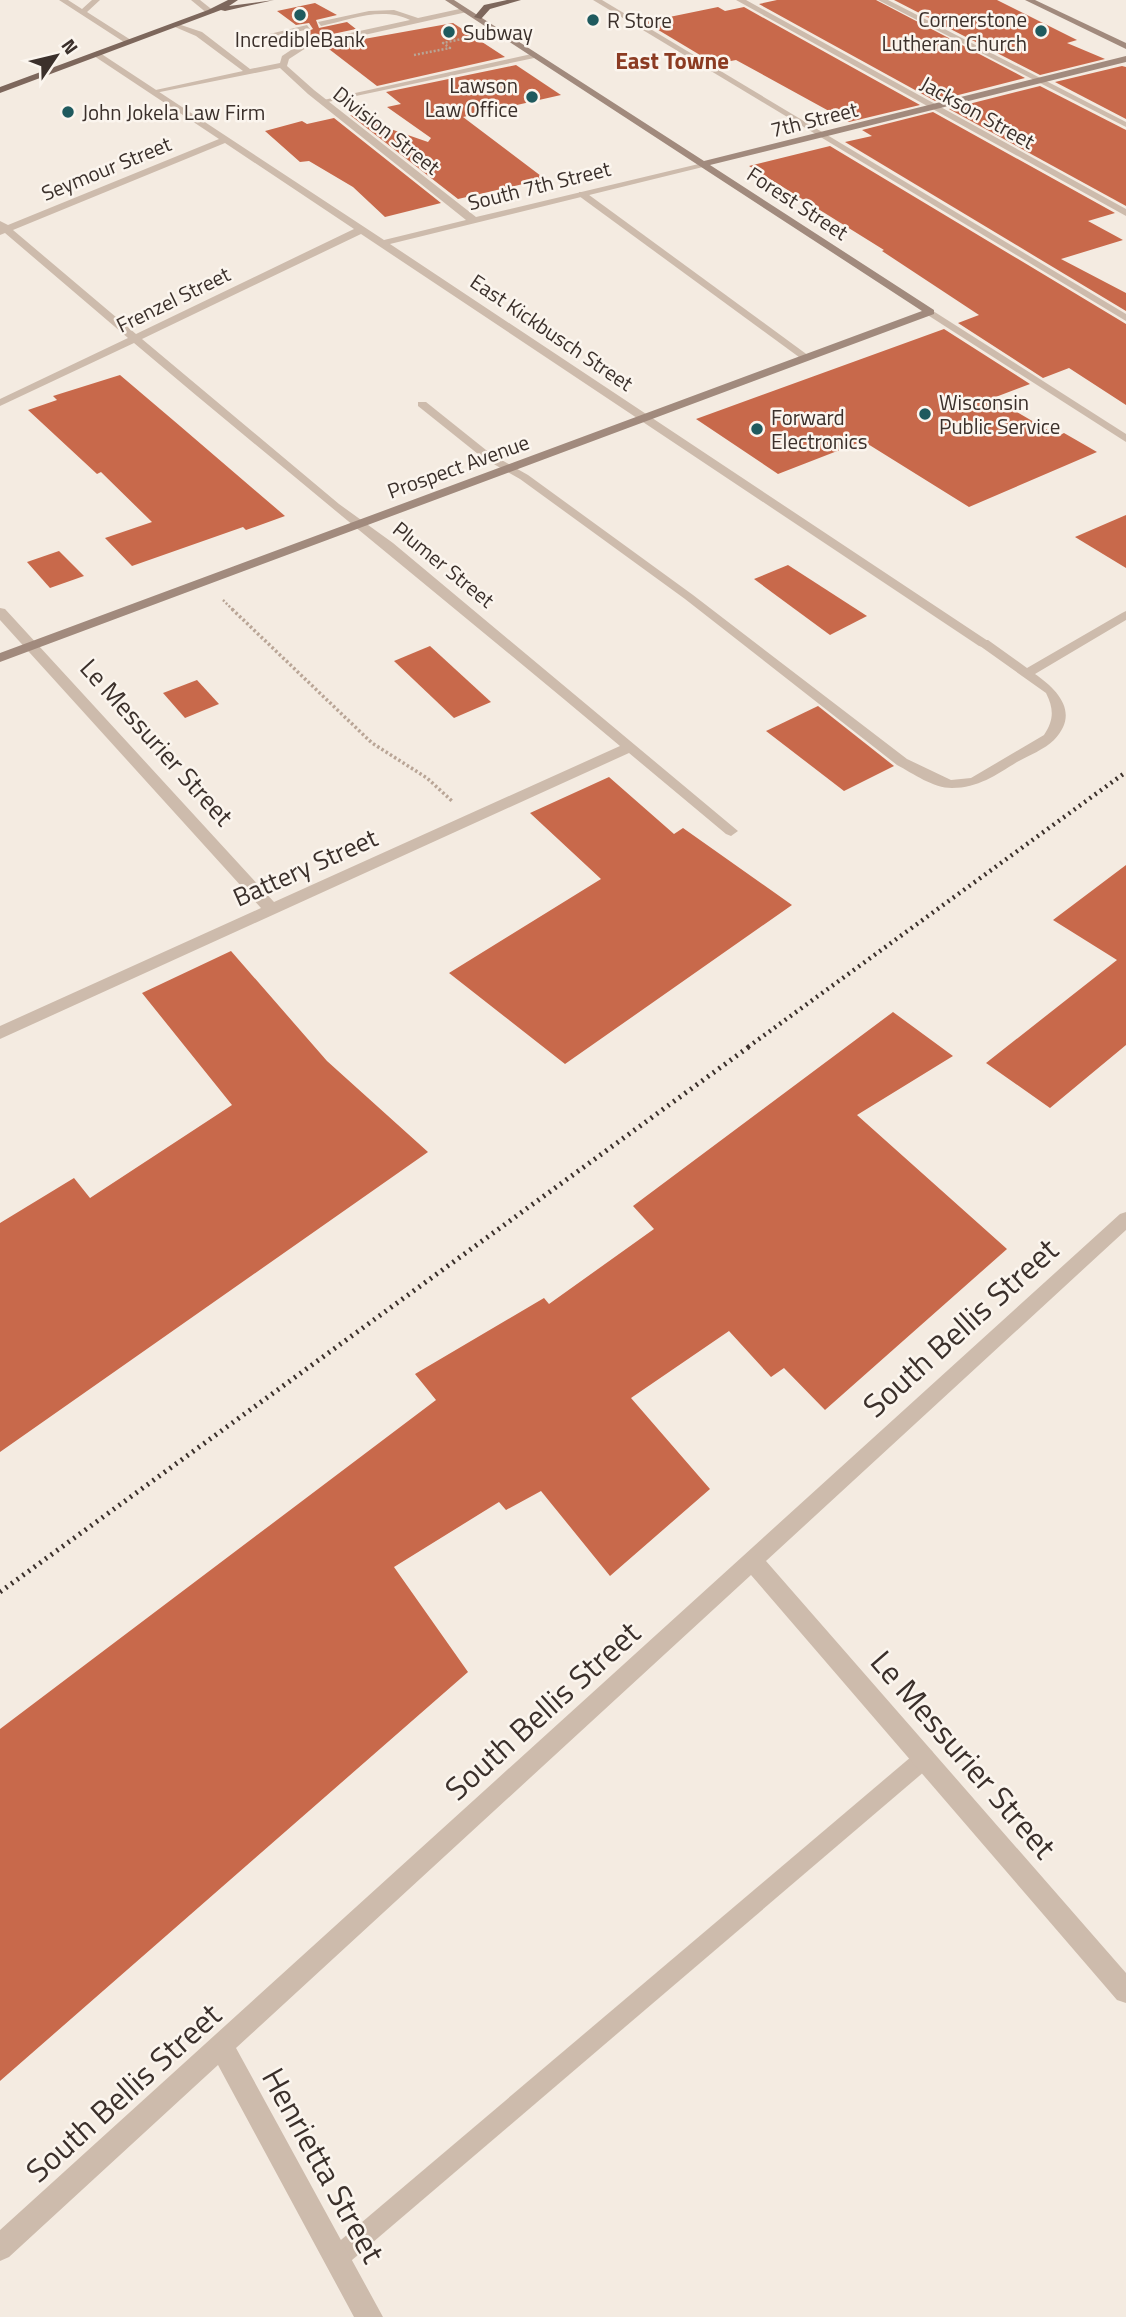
<svg xmlns="http://www.w3.org/2000/svg" width="1126" height="2317" font-family="'Titillium Web',sans-serif">
<style>
.building{fill:#c8694b}
.lines{fill:none;stroke-linecap:round;stroke-linejoin:round}
.path-far1{stroke:#b9a596;stroke-width:2.5;stroke-dasharray:2 2;stroke-linecap:butt}
.path{stroke:#b9a596;stroke-width:3.5;stroke-dasharray:2.5 2.5;stroke-linecap:butt}
.lane{fill:#cdbbac;fill-rule:evenodd}
.street{fill:#cdbbac;fill-rule:evenodd}
.secondary{fill:#a18a7d;fill-rule:evenodd}
.primary{fill:#7d675c;fill-rule:evenodd}
.rail-far1{stroke:#3b302b;stroke-width:4.5;stroke-dasharray:2 4.5;stroke-linecap:butt}
.rail{stroke:#3b302b;stroke-width:5;stroke-dasharray:2 5;stroke-linecap:butt}
.poi-dot{fill:#1f5a5e;stroke:#fbf5ee;stroke-width:2.5}
.labels{text-anchor:middle;dominant-baseline:central;stroke-width:5;stroke-linejoin:round;paint-order:stroke}
.far-poi-label{font-size:21px;fill:#3b302b;stroke:#fbf5ee;text-anchor:start}
.far-street-label{font-size:21px;fill:#3b302b;stroke:#fbf5ee}
.far-neighbourhood-label{font-size:23px;font-weight:bold;fill:#8c3b22;stroke:#fbf5ee}
.street-label{font-size:26px;fill:#3b302b;stroke:#fbf5ee}
.near-street-label{font-size:32px;fill:#3b302b;stroke:#fbf5ee}
</style>
<rect width="100%" height="100%" fill="#f4ebe1"/>
<g class="building">
<polygon points="777,0 876,0 1025,78 935,101 759,4"/>
<polygon points="894,0 997,0 1077,40 1067,43 1105,59 1040,75"/>
<polygon points="315,3 337,15 316,20 319,28 347,22 356,29 314,38 306,32 313,29 309,23 296,25 277,11"/>
<polygon points="718,7 725,11 744,7 920,105 849,122 736,60 715,64 645,22"/>
<polygon points="453,23 505,57 377,86 325,46"/>
<polygon points="516,65 561,95 463,117 545,179 458,199 350,115 428,142 431,138 387,107 401,104 386,92"/>
<polygon points="1122,66 1126,67 1126,119 1055,82"/>
<polygon points="1040,86 1126,130 1126,206 949,109"/>
<polygon points="933,112 1115,213 1088,221 1123,240 1061,259 1126,293 1126,311 845,142 872,136 862,130"/>
<polygon points="334,118 441,203 385,217 353,187 309,161 300,162 265,131 302,121 307,124"/>
<polygon points="830,146 1126,324 1126,405 1069,368 1043,378 958,323 979,315 882,251 884,250 749,166"/>
<polygon points="944,329 1030,384 993,398 1058,436 1064,433 1097,452 969,507 863,441 778,474 696,419"/>
<polygon points="120,375 180,426 285,516 246,530 243,527 132,566 105,538 152,522 101,472 97,474 28,410 57,400 53,396"/>
<polygon points="1126,515 1126,568 1075,537"/>
<polygon points="59,551 84,576 50,588 27,562"/>
<polygon points="788,565 867,616 830,635 754,579"/>
<polygon points="430,646 491,702 454,718 394,661"/>
<polygon points="197,680 219,704 185,718 163,693"/>
<polygon points="818,706 894,766 844,791 766,731"/>
<polygon points="609,777 674,834 683,828 792,905 565,1064 449,973 601,879 530,813"/>
<polygon points="1126,865 1126,1045 1050,1108 986,1063 1117,960 1053,920"/>
<polygon points="231,951 327,1061 428,1152 0,1452 0,1223 74,1178 90,1198 232,1105 142,993"/>
<polygon points="893,1012 953,1056 857,1115 1007,1249 825,1410 784,1368 771,1377 729,1331 631,1398 710,1489 610,1576 541,1491 506,1510 499,1502 394,1567 468,1672 0,2081 0,1729 436,1400 415,1374 544,1298 549,1304 654,1229 633,1206"/>
</g>
<g class="lines">
<g class="path-far1">
<polyline points="414,55 450,48 443,43 466,38"/>
<polyline points="223,600 234,611"/>
</g>
<polyline class="path" points="232,609 372,743 427,778 452,801"/>
<g class="lane">
<polygon points="59,0 68,0 82,9 92,0 100,0 87,12 134,42 127,44"/>
<polygon points="593,0 602,0 1126,314 1126,321"/>
<polygon points="878,0 888,0 1126,122 1126,127"/>
<path d="M 464,8 L 467,12 L 306,48 L 289,59 L 287,66 L 314,90 L 314,94 L 308,94 L 280,68 L 155,93 L 151,91 L 243,71 L 196,36 L 175,27 L 175,23 L 202,32 L 250,69 L 280,63 L 282,56 L 300,44 L 410,20 C 382,6 349,20 321,26 L 318,22 L 369,11 L 394,10 L 418,18 Z"/>
<polygon points="307,25 310,29 261,39 257,37"/>
<polygon points="536,53 539,57 323,103 319,101"/>
<polygon points="579,192 585,192 809,356 809,360 803,360 579,196"/>
<path d="M 418,402 L 426,402 L 491,454 L 528,475 L 693,595 L 907,759 L 951,780 L 971,778 L 1044,735 C 1054,720 1054,709 1046,693 L 980,646 L 980,640 L 988,640 L 1027,668 L 1122,613 L 1126,611 L 1126,620 L 1035,674 C 1058,690 1080,713 1054,740 C 1045,749 1028,756 1017,762 C 996,775 978,788 952,788 C 933,788 914,774 897,765 L 685,599 L 520,479 L 483,458 L 418,406 Z"/>
<polygon points="925,1748 932,1751 935,1758 932,1765 345,2266 337,2270 329,2266 325,2258 329,2250 918,1751"/>
</g>
<g class="street">
<polygon points="191,0 200,0 215,12 208,14"/>
<polygon points="736,0 746,0 1126,209 1126,216"/>
<path d="M 97,51 L 384,240 L 466,220 L 308,94 L 308,90 L 314,90 L 476,217 L 707,162 L 707,166 L 390,244 L 991,643 L 984,647 L 979,646 L 361,234 L 142,339 L 339,504 L 393,543 L 738,831 L 731,836 L 726,834 L 629,753 L 0,1039 L 0,1026 L 261,908 L 0,620 L 0,608 L 5,609 L 274,902 L 620,746 C 459,611 295,479 134,343 L 0,406 L 0,399 L 128,338 L 5,233 L 0,235 L 0,221 L 8,225 L 219,139 L 94,56 ZM 225,143 L 354,229 L 136,334 L 13,230 Z"/>
<polygon points="930,309 1126,434 1126,442 926,314 925,312"/>
<polygon points="1126,1212 1126,1230 766,1561 1126,1973 1126,2003 1117,2000 751,1575 236,2048 383,2317 354,2317 218,2065 9,2257 0,2261 0,2230 1120,1214"/>
</g>
<g class="secondary">
<polygon points="445,0 454,0 704,161 1126,56 1126,62 710,165 934,310 934,314 0,662 0,653 922,311"/>
<polygon points="1025,0 1035,0 1126,43 1126,49"/>
</g>
<g class="primary">
<polygon points="228,0 238,0 229,6 274,0 225,11 221,10 0,93 0,87 208,10"/>
<polygon points="507,0 521,0 490,9 481,19 474,17 484,5"/>
</g>
<polyline class="rail-far1" points="748,1047 1126,772"/>
<polyline class="rail" points="0,1592 750,1046"/>
</g>
<g class="poi-dot">
<circle cx="300" cy="15" r="7"/>
<circle cx="593" cy="20" r="7"/>
<circle cx="1041" cy="31" r="7"/>
<circle cx="449" cy="32" r="7"/>
<circle cx="532" cy="97" r="7"/>
<circle cx="68" cy="112" r="7"/>
<circle cx="925" cy="414" r="7"/>
<circle cx="757" cy="429" r="7"/>
</g>
<g class="labels">
<g class="far-poi-label">
<text x="1027" y="19" text-anchor="end">Cornerstone<tspan x="1027" dy="24">Lutheran Church</tspan></text>
<text x="607" y="20">R Store</text>
<text x="463" y="32">Subway</text>
<text x="300" y="39" text-anchor="middle">IncredibleBank</text>
<text x="518" y="85" text-anchor="end">Lawson<tspan x="518" dy="24">Law Office</tspan></text>
<text x="82" y="112">John Jokela Law Firm</text>
<text x="939" y="402">Wisconsin<tspan x="939" dy="24">Public Service</tspan></text>
<text x="771" y="417">Forward<tspan x="771" dy="24">Electronics</tspan></text>
</g>
<g class="far-street-label">
<text transform="translate(978 112) rotate(29)">Jackson Street</text>
<text transform="translate(814 119) rotate(-14)">7th Street</text>
<text transform="translate(387 130) rotate(38)">Division Street</text>
<text transform="translate(106 168) rotate(-22)">Seymour Street</text>
<text transform="translate(539 185) rotate(-14)">South 7th Street</text>
<text transform="translate(798 203) rotate(33)">Forest Street</text>
<text transform="translate(173 299) rotate(-26)">Frenzel Street</text>
<text transform="translate(552 332) rotate(34)">East Kickbusch Street</text>
<text transform="translate(458 466) rotate(-20)">Prospect Avenue</text>
<text transform="translate(444 564) rotate(39)">Plumer Street</text>
</g>
<g class="far-neighbourhood-label">
<text x="672" y="60">East Towne</text>
</g>
<g class="street-label">
<text transform="translate(157 742) rotate(48)">Le Messurier Street</text>
<text transform="translate(305 867) rotate(-24)">Battery Street</text>
</g>
<g class="near-street-label">
<text transform="translate(960 1327) rotate(-42)">South Bellis Street</text>
<text transform="translate(542 1710) rotate(-42)">South Bellis Street</text>
<text transform="translate(964 1754) rotate(49)">Le Messurier Street</text>
<text transform="translate(123 2092) rotate(-42)">South Bellis Street</text>
<text transform="translate(324 2165) rotate(61)">Henrietta Street</text>
</g>
</g>
<g transform="translate(56 56) rotate(55)" stroke="#fbf5ee" stroke-width="5" paint-order="stroke">
<path d="M0-5L12 26L0 18L-12 26Z" fill="#3b302b"/>
<text y="-10" font-size="19" font-weight="bold" text-anchor="middle" fill="#3b302b">N</text>
</g>
</svg>
